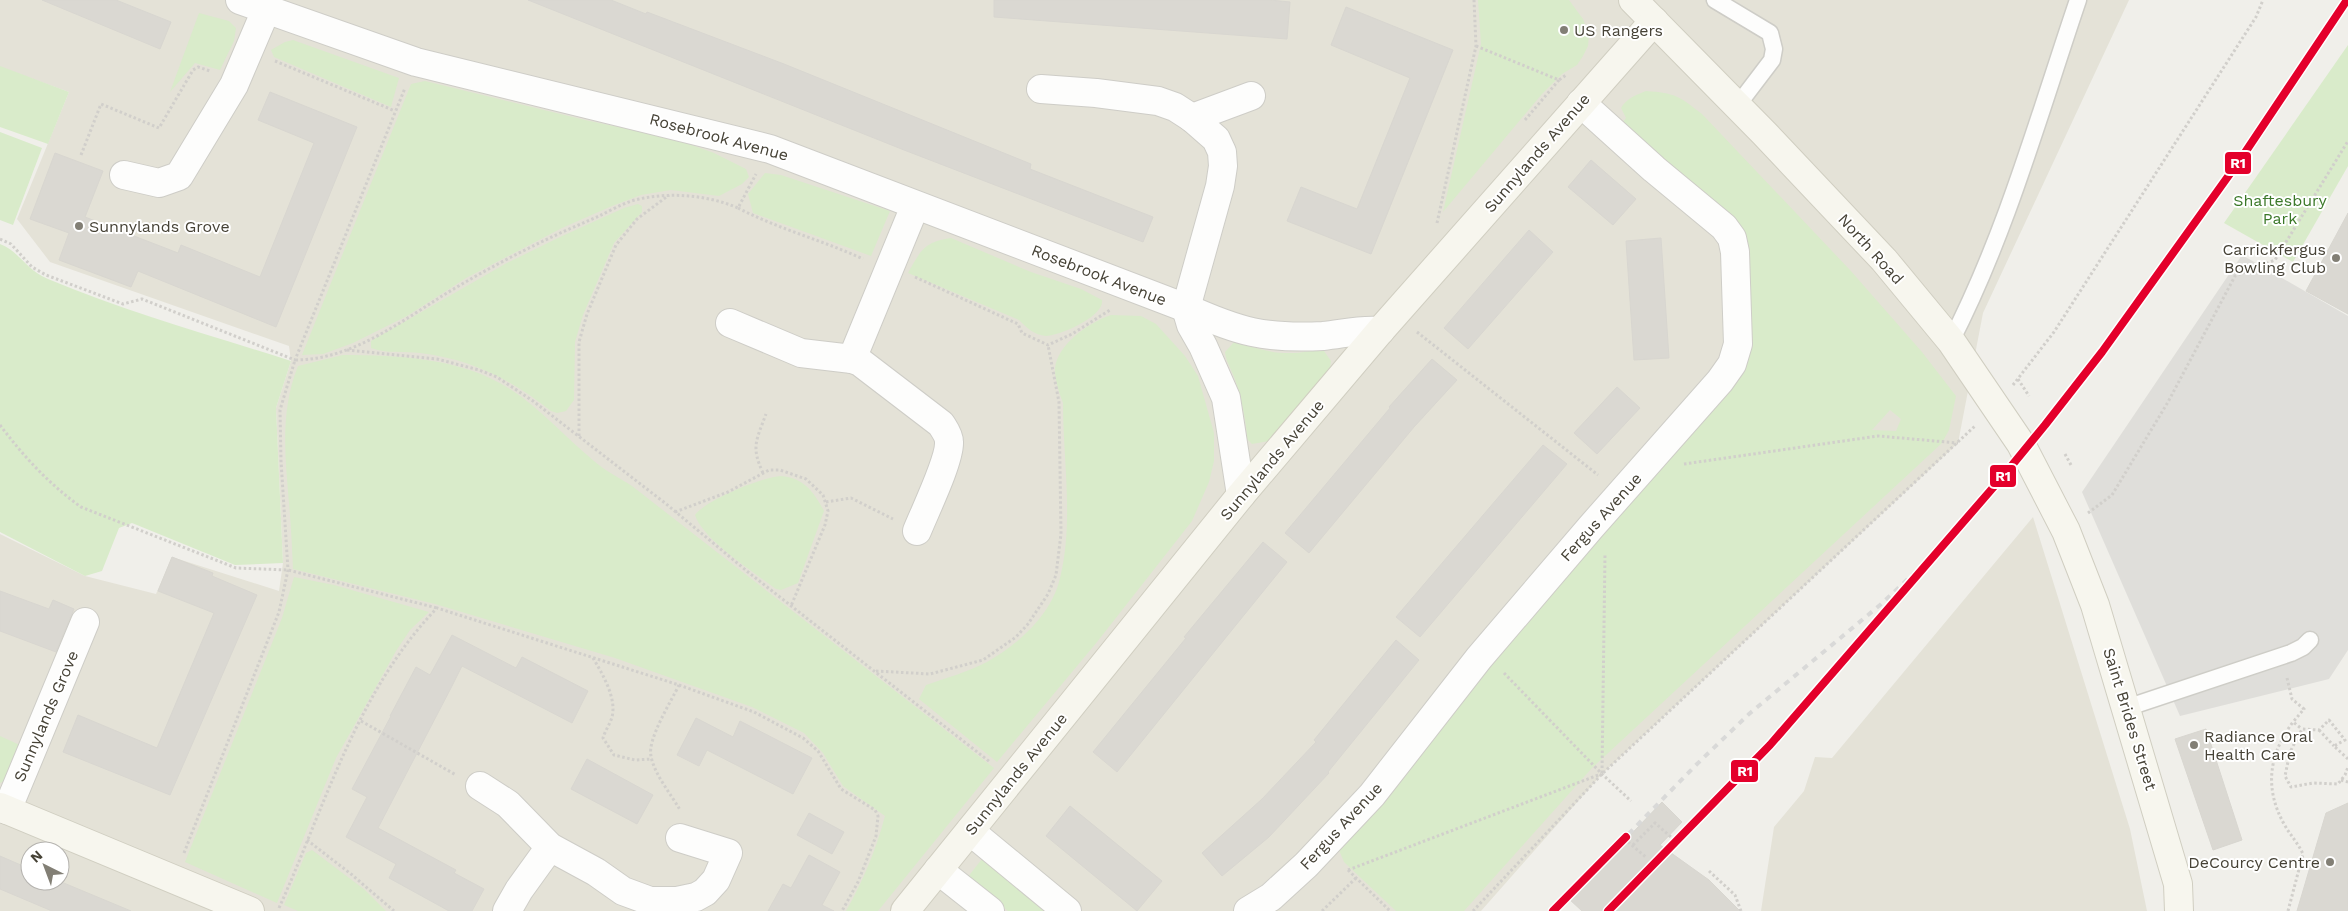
<svg xmlns="http://www.w3.org/2000/svg" width="2348" height="911" font-family="'Work Sans',sans-serif">
<style>
.residential{fill:#e4e2d7;fill-rule:evenodd}
.green{fill:#d9ebca;fill-rule:evenodd}
.parking{fill:#dfdeda}
.building{fill:#dad8d2;stroke:#d8d6d0}
.lines{fill:none;stroke-linecap:round;stroke-linejoin:round}
.lane-casing{stroke:#cecdc7;stroke-width:19}
.street-casing{stroke:#cecdc7;stroke-width:30}
.secondary-casing{stroke:#d0cec1;stroke-width:30}
.path{stroke:#d1cfcb;stroke-width:3;stroke-dasharray:2.5 2.5;stroke-linecap:butt}
.lane{stroke:#fdfdfc;stroke-width:16}
.street{stroke:#fdfdfc;stroke-width:28}
.secondary{stroke:#f7f6ee;stroke-width:28}
.rail{stroke:#d9d9d8;stroke-width:4;stroke-dasharray:6 6;stroke-linecap:butt}
.rail-1-casing{stroke:#fff;stroke-width:11}
.rail-1{stroke:#e4002b;stroke-width:8}
.poi-dot{fill:#827f75;stroke:#fff;stroke-width:2}
.labels{text-anchor:middle;dominant-baseline:central;stroke-width:4;stroke-linejoin:round;paint-order:stroke}
.poi-label{font-size:16px;fill:#464236;stroke:#fff;text-anchor:start}
.street-label{font-size:16px;fill:#464236;stroke:#fff}
.park-label{font-size:16px;fill:#3b7829;stroke:#fff}
.line-badge{stroke:#fff;stroke-width:2}
.badge-label{font-size:14px;text-anchor:middle;font-weight:bold;fill:#fff}
</style>
<rect width="100%" height="100%" fill="#f0efea"/>
<g class="residential">
<path d="M 0,0 L 2129,0 L 1983,313 L 1958,443 L 1602,774 L 1481,911 L 0,911 L 0,534 L 85,576 L 156,594 L 172,557 L 279,591 L 283,563 L 276,408 L 291,361 L 289,346 L 50,262 L 17,219 L 69,92 L 0,67 ZM 30,851 L 60,851 L 60,881 L 30,881 Z"/>
<polygon points="2033,517 2130,829 2147,911 1761,911 1774,827 1804,791 1815,757 1832,758"/>
</g>
<g class="green">
<polygon points="1478,0 1569,0 1583,19 1589,35 1588,46 1583,56 1577,65 1562,74 1542,94 1443,212 1481,44"/>
<polygon points="199,13 229,21 236,28 234,41 220,70 195,63 170,92"/>
<polygon points="293,40 399,78 391,107 274,57 271,50 285,42"/>
<polygon points="2348,45 2348,166 2293,262 2224,223"/>
<polygon points="0,66 69,92 48,144 0,127"/>
<polygon points="425,81 585,120 675,139 714,153 746,169 749,177 742,184 719,196 671,190 641,195 612,206 562,228 466,278 407,316 353,343 323,354 302,355 411,84"/>
<path d="M 1646,91 C 1675,93 1679,96 1702,114 L 1850,270 L 1922,352 L 1956,396 L 1949,430 L 1942,443 L 1592,768 L 1464,911 L 1396,911 L 1344,862 L 1339,850 L 1341,844 L 1644,483 L 1739,378 L 1748,361 L 1749,343 L 1744,248 L 1620,125 L 1626,118 L 1621,108 C 1627,98 1636,95 1646,91 ZM 1890,410 L 1901,419 L 1896,431 L 1872,430 Z"/>
<polygon points="0,132 42,148 13,225 0,220"/>
<polygon points="765,173 781,175 890,211 871,256 753,213 748,194"/>
<path d="M 638,204 L 642,206 L 642,212 L 614,243 L 583,315 L 575,342 L 574,400 L 566,411 L 557,413 L 551,411 C 512,380 471,359 420,353 C 405,351 386,354 371,348 L 371,341 L 505,264 L 560,237 L 624,208 Z"/>
<path d="M 951,238 L 1031,272 L 1081,289 L 1102,300 C 1105,316 1060,336 1046,336 C 1034,335 1027,328 1019,320 L 908,273 C 921,250 924,242 951,238 Z"/>
<path d="M 0,244 C 18,250 26,270 48,279 C 127,312 210,335 291,361 L 276,408 L 283,563 L 235,565 L 132,523 L 119,528 L 102,571 L 85,576 L 0,532 Z"/>
<path d="M 1111,315 L 1141,316 L 1156,324 L 1185,356 L 1198,376 L 1214,433 L 1214,461 L 1209,482 L 1192,521 L 1097,642 L 997,762 L 919,699 L 926,685 C 946,678 968,672 987,662 C 1018,645 1052,614 1060,578 C 1074,522 1063,460 1063,403 C 1059,392 1055,381 1055,369 C 1057,344 1090,322 1111,315 Z"/>
<path d="M 1235,341 C 1254,348 1272,354 1293,353 C 1304,353 1313,349 1324,351 L 1331,361 L 1330,368 L 1269,441 L 1252,444 L 1247,439 C 1247,422 1239,386 1231,370 C 1228,363 1226,360 1225,352 Z"/>
<path d="M 343,355 C 398,355 462,358 510,389 C 541,409 565,437 594,461 C 605,471 620,478 632,486 L 994,768 L 878,911 L 846,911 C 863,881 876,850 885,816 L 843,786 L 823,753 L 804,733 L 752,707 L 615,658 L 435,604 L 293,569 C 292,547 291,525 289,503 C 285,456 280,411 298,366 Z"/>
<path d="M 781,476 C 804,478 814,492 824,511 L 798,583 L 781,590 L 776,589 C 754,572 703,540 695,515 C 706,500 762,477 781,476 Z"/>
<polygon points="294,577 334,585 429,612 410,630 396,651 336,758 277,903 185,862 282,618"/>
<polygon points="0,736 22,746 9,779 0,783"/>
<polygon points="312,850 365,890 386,911 298,911 284,905 306,853"/>
<polygon points="982,859 1045,911 1008,911 967,878"/>
</g>
<polygon class="parking" points="2242,255 2348,316 2348,650 2329,679 2180,716 2082,492"/>
<g class="building">
<polygon points="42,0 116,0 171,22 160,49"/>
<polygon points="528,0 611,0 646,14 647,12 784,64 1031,164 1030,169 1153,217 1143,242 904,150"/>
<polygon points="994,0 1270,0 1290,2 1287,39 994,17"/>
<polygon points="1346,7 1453,50 1371,254 1287,221 1301,187 1357,209 1410,78 1331,45"/>
<polygon points="270,92 357,127 276,327 138,271 131,287 59,260 69,233 30,219 55,153 103,171 85,217 178,253 181,245 260,277 314,143 258,120"/>
<polygon points="1591,160 1636,199 1613,225 1568,187"/>
<polygon points="2348,213 2348,314 2306,291"/>
<polygon points="1529,230 1553,252 1468,349 1444,328"/>
<polygon points="1661,238 1669,358 1634,360 1626,241"/>
<polygon points="1432,359 1457,380 1414,427 1309,553 1285,533 1390,408 1389,407"/>
<polygon points="1617,387 1640,408 1597,454 1574,433"/>
<polygon points="1543,445 1567,464 1420,637 1396,617"/>
<polygon points="1263,542 1287,562 1117,772 1093,752 1186,638 1184,637"/>
<polygon points="172,557 213,573 212,576 257,595 170,795 63,752 78,715 157,748 214,613 158,591"/>
<polygon points="0,591 49,609 53,600 74,609 56,652 0,631"/>
<polygon points="452,635 516,668 522,657 588,691 572,723 462,666 452,686 378,828 456,870 454,873 484,889 472,911 449,911 389,878 396,864 346,837 367,797 352,789 391,716 390,716 416,667 430,675"/>
<polygon points="1396,640 1419,660 1328,772 1329,773 1269,837 1222,876 1202,853 1262,799 1316,742 1314,740"/>
<polygon points="696,718 733,737 740,721 812,758 793,794 707,750 699,766 677,755"/>
<polygon points="2206,729 2242,840 2213,850 2175,739"/>
<polygon points="587,759 653,795 637,824 571,789"/>
<polygon points="1662,802 1682,822 1660,845 1709,880 1740,911 1582,911 1569,899"/>
<polygon points="2348,803 2348,911 2297,911 2326,813"/>
<polygon points="1070,806 1162,881 1137,911 1046,836"/>
<polygon points="809,813 844,832 832,854 797,835"/>
<polygon points="809,855 840,872 822,905 834,911 768,911 783,884 791,888"/>
<polygon points="0,856 30,869 30,881 59,881 131,911 52,911 0,889"/>
</g>
<g class="lines">
<g class="lane-casing">
<g id="lane">
<polyline points="1715,0 1770,33 1774,49 1772,60 1737,106"/>
<path d="M 1951,341 C 2006,234 2039,115 2078,0"/>
<polyline points="2126,708 2291,653 2303,647 2310,640"/>
</g>
</g>
<g class="street-casing">
<g id="street">
<path d="M 240,0 L 416,62 L 770,149 L 1186,308 C 1239,332 1265,339 1323,336 C 1343,334 1360,329 1380,331"/>
<polyline points="1041,89 1096,93 1158,101 1175,107 1192,118 1216,139 1222,152 1223,166 1220,186 1186,308 1191,325 1203,346 1226,398 1241,495"/>
<polyline points="1192,118 1251,96"/>
<polyline points="124,175 159,183 179,176 234,85 266,10"/>
<path d="M 730,323 L 801,353 L 852,359 L 860,362 L 941,424 C 944,429 949,435 949,442 C 950,460 925,511 917,531"/>
<polyline points="852,359 915,206"/>
<polyline points="480,786 508,804 550,847 596,872 623,891 650,901 677,901 696,897 705,892 716,880 728,853 680,838"/>
<polyline points="7,810 85,622"/>
<polyline points="970,831 1067,911"/>
<polyline points="938,870 990,911"/>
<polyline points="507,911 519,890 550,847"/>
<polyline points="1248,911 1271,897 1306,865 1372,795 1479,658 1591,527 1720,381 1732,364 1738,344 1735,252 1732,238 1724,227 1654,169 1581,103"/>
</g>
</g>
<g class="secondary-casing">
<g id="secondary">
<polyline points="1633,0 1764,133 1884,260 1951,341 2021,444 2066,531 2095,605 2178,884 2179,911"/>
<polyline points="0,807 250,911"/>
<polyline points="905,911 1241,495 1380,331 1654,21"/>
</g>
</g>
<g class="path">
<polyline points="1476,46 1559,80 1566,75"/>
<polyline points="275,61 395,111"/>
<polyline points="1525,120 1559,80"/>
<polyline points="81,155 101,104 159,128 193,70 198,67 210,71"/>
<path d="M 738,208 C 778,229 822,240 863,259"/>
<polyline points="1437,223 1476,46 1474,0"/>
<polyline points="0,239 11,244 32,267 46,275 123,304 142,299 295,360 405,88"/>
<polyline points="915,277 1018,324 1022,333 1048,345 1072,334 1110,310"/>
<polyline points="1417,332 1598,475"/>
<polyline points="347,350 437,359 479,370 497,377 533,401 665,503 748,572 990,762"/>
<polyline points="2018,379 2029,396"/>
<polyline points="2013,385 2054,332 2256,17 2263,0"/>
<path d="M 0,425 C 24,457 49,484 81,507 L 236,568 L 288,570 L 437,608"/>
<polyline points="579,436 579,342 587,314 616,245 637,219 669,195"/>
<polyline points="2065,454 2071,465"/>
<polyline points="1684,464 1878,436 1958,443"/>
<path d="M 763,473 C 751,447 756,441 766,414"/>
<polyline points="826,502 851,498 893,519"/>
<polyline points="675,512 728,492 769,470 780,470 806,479 823,495 828,511 825,525 791,606"/>
<polyline points="2088,513 2112,495 2168,402 2235,276 2275,260 2348,141"/>
<path d="M 593,658 C 602,673 617,698 612,717 C 610,724 605,731 603,738 L 614,755 L 635,760 L 652,759"/>
<polyline points="876,671 930,674 983,660 1016,637 1028,624 1048,594 1056,575 1061,534 1059,402 1048,345"/>
<polyline points="1504,673 1602,774 1631,801"/>
<polyline points="2287,678 2292,699 2304,709 2293,722"/>
<path d="M 679,685 C 672,700 647,739 651,756 C 654,774 671,794 680,810"/>
<polyline points="361,721 456,775"/>
<polyline points="2319,730 2334,746"/>
<polyline points="2348,759 2334,746 2345,740 2329,720 2319,730 2302,729 2290,752 2285,776 2291,787 2313,783 2338,784 2345,775 2348,767"/>
<polyline points="1602,773 1605,554"/>
<polyline points="2341,780 2348,782"/>
<polyline points="1654,822 1672,838"/>
<polyline points="307,840 351,874 394,911"/>
<polyline points="1628,842 1647,858"/>
<polyline points="1633,845 1655,823"/>
<path d="M 184,853 L 279,612 L 288,570 L 281,461 L 280,410 L 295,360 C 349,360 398,324 442,296 C 491,266 544,239 597,217 C 610,211 624,202 639,199 C 671,192 708,195 738,208 L 756,174"/>
<polyline points="1348,870 1601,774"/>
<polyline points="1348,870 1390,911"/>
<polyline points="1709,871 1735,895 1741,911"/>
<path d="M 279,908 C 325,806 357,691 437,608 L 679,685 L 754,712 L 803,738 L 818,751 L 841,789 L 875,810 L 878,816 L 876,836 L 858,882 L 842,911"/>
<polyline points="1322,911 1356,878"/>
<polyline points="1473,911 1602,774 1975,426"/>
<path d="M 2288,911 L 2303,854 C 2298,843 2290,835 2284,824 C 2264,788 2269,754 2293,722 L 2302,729"/>
</g>
<use href="#lane" class="lane"/>
<use href="#street" class="street"/>
<use href="#secondary" class="secondary"/>
<polyline class="rail" points="1553,911 1697,764 1749,714 1880,605 1939,550"/>
<g class="rail-1-casing">
<g id="rail-1">
<polyline points="1553,911 1626,837"/>
<polyline points="1608,911 1770,745 2004,475 2045,425 2102,352 2242,157 2347,0"/>
</g>
</g>
<use href="#rail-1" class="rail-1"/>
</g>
<g class="poi-dot">
<circle cx="1564" cy="30" r="5"/>
<circle cx="79" cy="226" r="5"/>
<circle cx="2336" cy="258" r="5"/>
<circle cx="2194" cy="745" r="5"/>
<circle cx="2330" cy="862" r="5"/>
</g>
<g class="labels">
<g class="poi-label">
<text x="1574" y="30">US Rangers</text>
<text x="89" y="226">Sunnylands Grove</text>
<text x="2326" y="249" text-anchor="end">Carrickfergus<tspan x="2326" dy="18">Bowling Club</tspan></text>
<text x="2204" y="736">Radiance Oral<tspan x="2204" dy="18">Health Care</tspan></text>
<text x="2320" y="862" text-anchor="end">DeCourcy Centre</text>
</g>
<g class="street-label">
<text transform="translate(719 137) rotate(15)">Rosebrook Avenue</text>
<text transform="translate(1537 153) rotate(-49)">Sunnylands Avenue</text>
<text transform="translate(1871 249) rotate(48)">North Road</text>
<text transform="translate(1099 275) rotate(21)">Rosebrook Avenue</text>
<text transform="translate(1272 460) rotate(-50)">Sunnylands Avenue</text>
<text transform="translate(1601 517) rotate(-48)">Fergus Avenue</text>
<text transform="translate(46 716) rotate(-67)">Sunnylands Grove</text>
<text transform="translate(2130 719) rotate(73)">Saint Brides Street</text>
<text transform="translate(1016 774) rotate(-51)">Sunnylands Avenue</text>
<text transform="translate(1341 826) rotate(-47)">Fergus Avenue</text>
</g>
<g class="park-label">
<text x="2280" y="200">Shaftesbury<tspan x="2280" dy="18">Park</tspan></text>
</g>
</g>
<g class="line-badge">
<rect x="2224" y="151" width="28" height="24" rx="5" fill="#e4002b"/>
<rect x="1989" y="464" width="28" height="24" rx="5" fill="#e4002b"/>
<rect x="1730" y="759" width="29" height="24" rx="5" fill="#e4002b"/>
</g>
<g class="badge-label">
<text x="2238" y="168">R1</text>
<text x="2003" y="481">R1</text>
<text x="1745" y="776">R1</text>
</g>
<g transform="translate(45 866) rotate(318)"><circle r="24" fill="#ffffff" stroke="#b5b3af"/>
<path d="M0-4L9 19L0 12L-9 19Z" fill="#827f75"/>
<text y="-8" font-size="14" font-weight="bold" text-anchor="middle" fill="#464236">N</text>
</g>
</svg>
